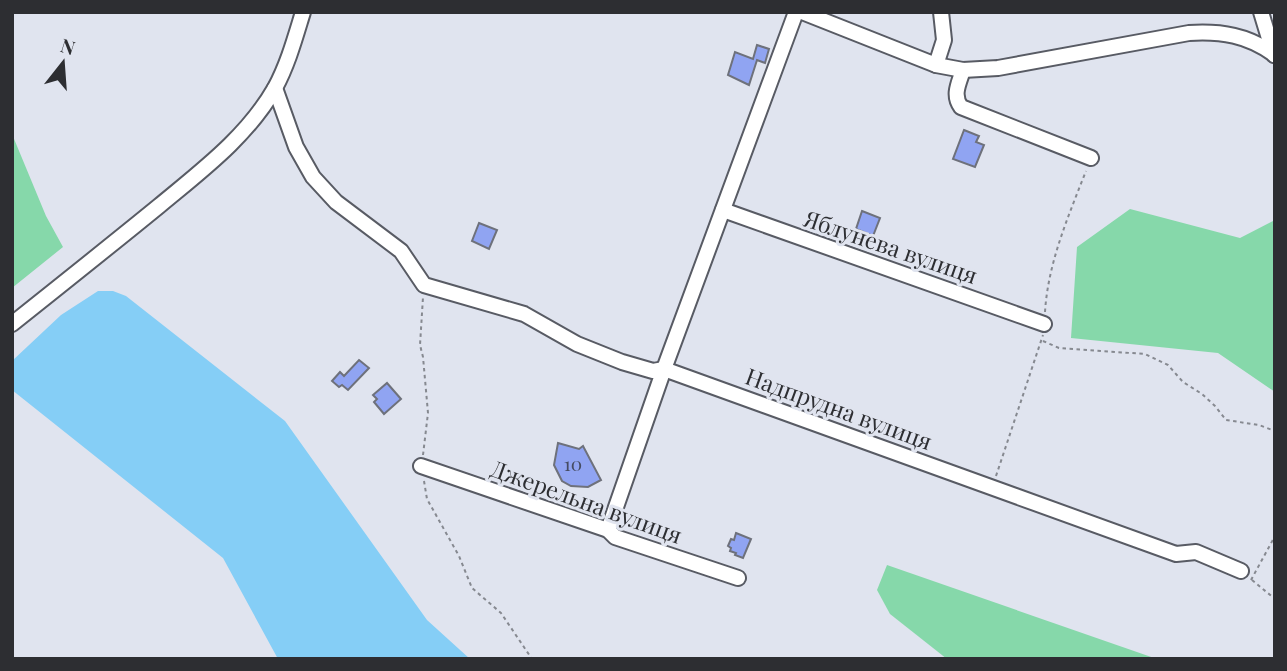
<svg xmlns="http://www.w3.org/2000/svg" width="1287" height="671" font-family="'Playfair Display',serif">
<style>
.green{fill:#86d8aa}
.water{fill:#85cef6}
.building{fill:#90a4f2;stroke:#6e717b;stroke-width:2}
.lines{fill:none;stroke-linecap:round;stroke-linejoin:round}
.minor-casing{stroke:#585b64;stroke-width:18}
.path{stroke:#868990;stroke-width:2;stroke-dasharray:3.5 3.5;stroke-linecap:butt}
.minor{stroke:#fff;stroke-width:14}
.labels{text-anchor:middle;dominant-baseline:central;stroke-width:6;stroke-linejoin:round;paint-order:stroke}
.number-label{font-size:19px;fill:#464c62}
.street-label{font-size:23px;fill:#2d2e32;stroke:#e0e4ef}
</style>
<rect width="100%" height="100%" fill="#e0e4ef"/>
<g class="green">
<polygon points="12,134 46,216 63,247 12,288"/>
<polygon points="1130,209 1240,238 1275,220 1275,392 1218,353 1071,338 1077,247"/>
<polygon points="887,565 1157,659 947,659 890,614 877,590"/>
</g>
<polygon class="water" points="98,291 113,291 126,296 285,421 427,620 470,659 278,659 223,558 12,390 12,361 61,315"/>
<g class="building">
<polygon points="757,45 769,49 765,63 757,60 749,85 728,75 735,52 753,59"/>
<polygon points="964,130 979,136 976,142 984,145 975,167 953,159"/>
<polygon points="862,211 880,218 873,236 856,229"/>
<polygon points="479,223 497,230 489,249 472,241"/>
<polygon points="359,360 369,368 348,390 342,385 339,387 332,381 340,372 344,376"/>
<polygon points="387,383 401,399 384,414 374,402 377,399 373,395"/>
<polygon points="558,443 579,449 583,446 601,480 588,487 571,486 562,481 554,465"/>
<polygon points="736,533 751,539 743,558 735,555 736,553 730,551 731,548 728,546 731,539 734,540"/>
</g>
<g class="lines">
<g class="minor-casing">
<g id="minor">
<path d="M 802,12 L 936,65 L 963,70 L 998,68 L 1189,33 C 1221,31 1248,35 1275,55"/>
<polyline points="1261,12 1274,55"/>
<polyline points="936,65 944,40 941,12"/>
<path d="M 963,70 C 959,83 952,95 961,107 L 1091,158"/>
<polyline points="275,88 296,147 313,177 336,202 401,251 424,285 524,314 577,344 622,362 653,371 664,369 1176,554 1196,552 1241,571"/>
<polyline points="723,210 1044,324"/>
<path d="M 12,324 C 61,285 110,246 159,206 C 201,171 247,137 275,88 C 288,64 295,38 303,12"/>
<polyline points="421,466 608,530 615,537 738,578"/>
<polyline points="608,530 664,369 796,12"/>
</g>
</g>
<g class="path">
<path d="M 1045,312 C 1048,263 1068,217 1086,171"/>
<polyline points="1043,341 1059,348 1145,354 1168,365 1183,382 1202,394 1215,406 1226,420 1259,425 1275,431"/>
<polyline points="423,455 428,413 423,357 420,345 423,297"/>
<polyline points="996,476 1043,335"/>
<polyline points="424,481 427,499 459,556 472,588 501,613 532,659"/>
<polyline points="1251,580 1275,536"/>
<polyline points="1252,580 1275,599"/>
</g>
<use href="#minor" class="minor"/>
</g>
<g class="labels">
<g class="number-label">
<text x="573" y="463">10</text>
</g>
<g class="street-label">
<text transform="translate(891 246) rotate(19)">Яблунева вулиця</text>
<text transform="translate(839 408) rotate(20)">Надпрудна вулиця</text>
<text transform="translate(587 501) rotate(20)">Джерельна вулиця</text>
</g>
</g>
<rect width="1287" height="671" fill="none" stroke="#2d2e32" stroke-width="28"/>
<g transform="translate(63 63) rotate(17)" stroke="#e0e4ef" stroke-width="5" paint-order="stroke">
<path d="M0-5L12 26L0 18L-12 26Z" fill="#2d2e32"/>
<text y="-10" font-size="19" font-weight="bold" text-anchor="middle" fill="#2d2e32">N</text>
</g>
</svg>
